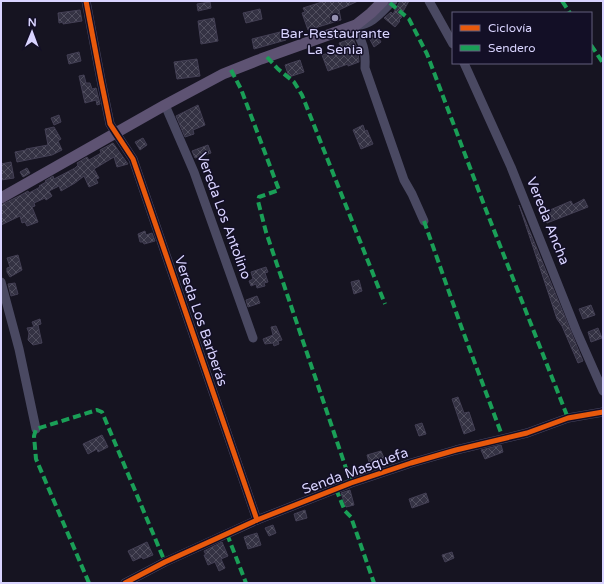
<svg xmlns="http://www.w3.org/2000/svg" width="604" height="584" font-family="'Varela Round',sans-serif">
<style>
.building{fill:url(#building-cross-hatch);stroke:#433f54}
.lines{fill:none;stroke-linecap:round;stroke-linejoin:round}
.minor{stroke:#4a4962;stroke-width:9}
.major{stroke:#5e5373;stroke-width:11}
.quiet{stroke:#1a9f57;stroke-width:4;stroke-dasharray:8 4;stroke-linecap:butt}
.cycleway-casing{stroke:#130f26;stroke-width:8}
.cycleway{stroke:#e8590c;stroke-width:5}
.poi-dot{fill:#9591b1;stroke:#130f26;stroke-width:1.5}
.labels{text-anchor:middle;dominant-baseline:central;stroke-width:3;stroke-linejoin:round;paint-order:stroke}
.poi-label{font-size:14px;fill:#d9d4ff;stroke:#130f26}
.street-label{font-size:14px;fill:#d9d4ff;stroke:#130f26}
</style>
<defs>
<pattern id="building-cross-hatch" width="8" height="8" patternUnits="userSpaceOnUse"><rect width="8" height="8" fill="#343243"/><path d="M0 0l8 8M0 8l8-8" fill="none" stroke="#514f5f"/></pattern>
</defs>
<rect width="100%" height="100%" fill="#161421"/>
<g class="building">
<polygon points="325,1 358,1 339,10 341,20 308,30 302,13 305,12 303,8"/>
<polygon points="400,1 409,1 401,15 402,17 399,20 400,21 395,27 384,18 391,12 393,14"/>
<polygon points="210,2 211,8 198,11 197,4"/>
<polygon points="260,9 262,19 246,23 243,13"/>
<polygon points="80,10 82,21 63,24 63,22 59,23 58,13"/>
<polygon points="214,18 218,41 201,44 198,21"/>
<polygon points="374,30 381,42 374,47 367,34"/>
<polygon points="284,31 286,40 254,49 252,39"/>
<polygon points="353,38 358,51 359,62 348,66 348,64 328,71 322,55 342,49 339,43"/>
<polygon points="79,52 81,61 69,64 67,55"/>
<polygon points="197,59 200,76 177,79 174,62"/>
<polygon points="300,60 304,72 289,77 285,65"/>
<polygon points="84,75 86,83 90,83 92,89 96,88 100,104 97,105 96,100 85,103 79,76"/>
<polygon points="198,105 205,125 193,130 194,134 185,137 176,116"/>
<polygon points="59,115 61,122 54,125 51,118"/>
<polygon points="363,125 365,131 367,130 373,144 361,149 353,130"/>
<polygon points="54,127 61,139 58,141 62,150 52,155 17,162 15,152 26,150 26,149 48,145 45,129"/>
<polygon points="143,138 147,145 140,150 135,142"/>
<polygon points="113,143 128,164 117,167 114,157 94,169 99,178 96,179 98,183 89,187 84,176 75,183 61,191 59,186 49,191 52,196 46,200 45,198 34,203 35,206 32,207 38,222 27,226 25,222 22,223 20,216 1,225 1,205 21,195 28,191 29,193 40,187 39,186 46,182 45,181 53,176 54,179 75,168 78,165 77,163 87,157 89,160 101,153 100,150"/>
<polygon points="208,145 211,153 195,158 192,151"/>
<polygon points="11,162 14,178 1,180 1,164"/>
<polygon points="27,168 30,173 23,177 20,172"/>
<polygon points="584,199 588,207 547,223 543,213 571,201 573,205"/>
<polygon points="519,205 583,361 578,363 562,326 557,319"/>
<polygon points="145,231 146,235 152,233 155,241 144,244 143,242 140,242 138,234"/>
<polygon points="18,255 22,270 10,277 7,272 7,268 10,267 7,258"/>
<polygon points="266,267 268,272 265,273 268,282 264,283 265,286 257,288 256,284 251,286 249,281 253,279 251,272"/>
<polygon points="359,280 362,291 354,294 351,282"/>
<polygon points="15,283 18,294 11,296 8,284"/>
<polygon points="257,296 260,303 248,307 246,300"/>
<polygon points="591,305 595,315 583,319 579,309"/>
<polygon points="40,319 41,324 38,325 42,343 33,345 28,340 29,333 27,328 34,327 32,322"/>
<polygon points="276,326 282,340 278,341 279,344 274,346 273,343 265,344 263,339 273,335 271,327"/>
<polygon points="598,328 602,338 591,342 588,332"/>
<polygon points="458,397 464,413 469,412 475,430 464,434 452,399"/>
<polygon points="422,423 426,434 419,436 415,425"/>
<polygon points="102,435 108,447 98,452 97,449 88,454 83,444"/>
<polygon points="501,445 503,452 485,459 481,450"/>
<polygon points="381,451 384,458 369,462 367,455"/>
<polygon points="350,490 354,505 346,507 341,493"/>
<polygon points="426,493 429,502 412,508 409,499"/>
<polygon points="305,510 307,518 296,521 294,514"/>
<polygon points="273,525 276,533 269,536 265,528"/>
<polygon points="257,533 261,545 248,549 244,537"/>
<polygon points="147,542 153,555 143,559 142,557 133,561 128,551"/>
<polygon points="222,542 228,556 221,559 225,568 219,571 215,562 208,565 204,555 206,555 204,551"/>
<polygon points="452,552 454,558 445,562 442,555"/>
</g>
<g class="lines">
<g class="minor">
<polyline points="86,1 101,80 110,124 133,159 257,520"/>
<polyline points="429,1 453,44"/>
<path d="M 357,25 C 372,26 383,10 393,1"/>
<path d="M 353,26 C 363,42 366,50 365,68 L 404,180 L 412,194 L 424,221"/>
<polyline points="464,63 511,167 576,330 603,391"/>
<polyline points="165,105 194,172 253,338"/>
<polyline points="1,282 19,349 36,429"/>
<polyline points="125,583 165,562 257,520 351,483 411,463 456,450 527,433 568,418 603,412"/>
</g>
<polyline class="major" points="1,198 165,105 223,74 261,59 356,25 371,13 383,1"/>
<g class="quiet">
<polyline points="562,1 570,13"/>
<polyline points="390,3 409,19 427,54 486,210 568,418"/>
<polyline points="591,45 603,63"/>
<polyline points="267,57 278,69 294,82 302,95 385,304"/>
<polyline points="231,70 241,89 279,190 259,197 258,201 266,232 351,483"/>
<polyline points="424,221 461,326 503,438"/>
<polyline points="336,489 345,511 351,517 374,583"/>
<polyline points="227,534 246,583"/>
<polyline points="89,583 36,459 34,436 36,429 97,410 102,412 165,562"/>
</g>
<g class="cycleway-casing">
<g id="cycleway">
<polyline points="86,1 101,80 110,124 133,159 257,520"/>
<polyline points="125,583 165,562 257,520 351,483 411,463 456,450 527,433 568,418 603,412"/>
</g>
</g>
<use href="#cycleway" class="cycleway"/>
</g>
<circle class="poi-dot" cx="335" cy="18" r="4"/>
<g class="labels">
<g class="poi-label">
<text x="335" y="33">Bar-Restaurante<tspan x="335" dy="16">La Senia</tspan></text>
</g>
<g class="street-label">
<text transform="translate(224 216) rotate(70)">Vereda Los Antolino</text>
<text transform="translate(548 221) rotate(68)">Vereda Ancha</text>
<text transform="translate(201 321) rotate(71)">Vereda Los Barberás</text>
<text transform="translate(355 471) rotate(-20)">Senda Masquefa</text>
</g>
</g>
<rect width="604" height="584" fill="none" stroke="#d9d4ff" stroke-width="4"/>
<rect x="452" y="12" width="140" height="52" fill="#130f26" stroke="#625e7d"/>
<rect x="460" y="25" width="20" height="6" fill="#e8590c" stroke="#625e7d"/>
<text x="488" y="32" font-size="12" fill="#d9d4ff">Ciclovía</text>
<rect x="460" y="45" width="20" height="6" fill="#1a9f57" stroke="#625e7d"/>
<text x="488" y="52" font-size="12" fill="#d9d4ff">Sendero</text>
<g transform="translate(32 32) rotate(1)" stroke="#130f26" stroke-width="3" paint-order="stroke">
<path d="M0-3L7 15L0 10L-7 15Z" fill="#d9d4ff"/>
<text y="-6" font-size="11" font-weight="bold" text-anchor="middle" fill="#d9d4ff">N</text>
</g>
</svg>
